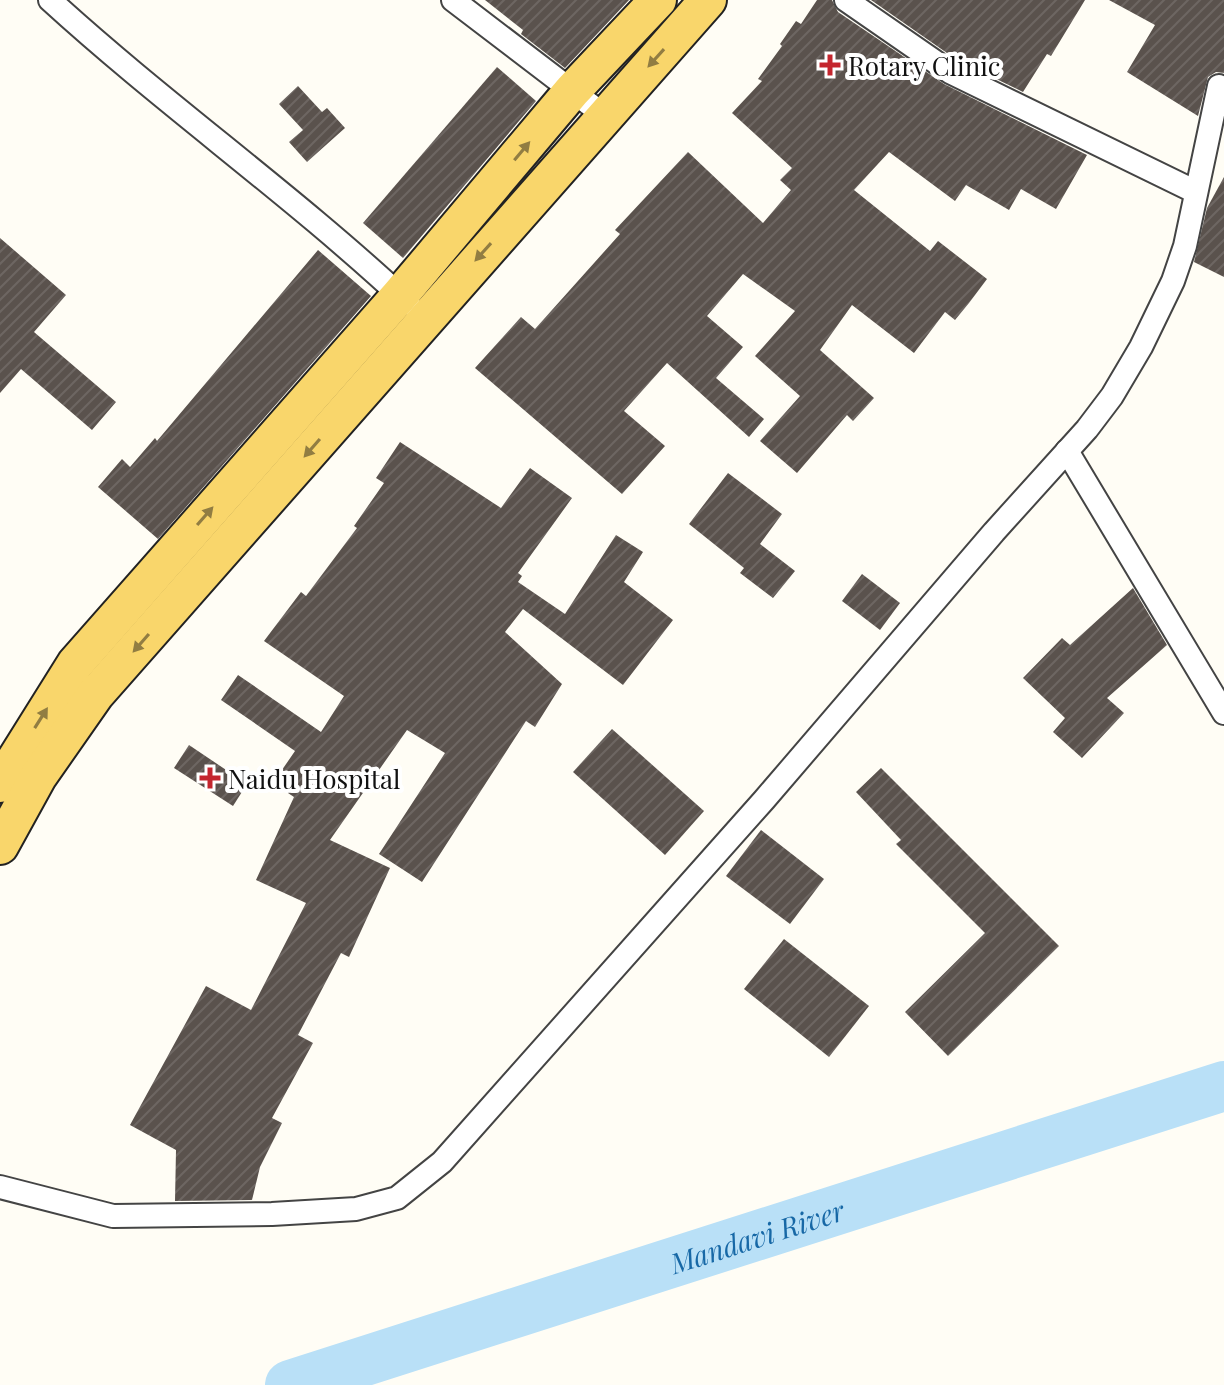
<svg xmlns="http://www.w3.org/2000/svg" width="1224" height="1385" font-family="'Playfair Display',serif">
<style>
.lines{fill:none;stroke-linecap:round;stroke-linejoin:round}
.river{stroke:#b9e0f7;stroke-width:50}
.building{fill:url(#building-hatch)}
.street-casing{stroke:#444;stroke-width:26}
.primary-casing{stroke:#222;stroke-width:40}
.street{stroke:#fff;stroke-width:22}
.primary{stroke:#f9d66b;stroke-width:36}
.oneway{fill:#917d42}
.poi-dot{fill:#c4262e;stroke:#fff;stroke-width:3}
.labels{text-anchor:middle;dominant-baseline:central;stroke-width:8;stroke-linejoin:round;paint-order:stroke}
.poi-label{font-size:26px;fill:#111;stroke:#fff;text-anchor:start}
.water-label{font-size:28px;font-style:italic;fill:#1768a6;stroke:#fff}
</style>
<defs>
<pattern id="building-hatch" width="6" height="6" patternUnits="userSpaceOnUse" patternTransform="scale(2)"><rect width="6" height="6" fill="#5a524d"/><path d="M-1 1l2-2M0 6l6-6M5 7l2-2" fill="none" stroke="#6d6662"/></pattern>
</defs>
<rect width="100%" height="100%" fill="#fffdf5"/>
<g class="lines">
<path class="river" id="s1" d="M 290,1385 L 1224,1086"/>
</g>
<g class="building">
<polygon points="485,0 629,0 565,68 521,34 523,30"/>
<polygon points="817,0 832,0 838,12 944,84 1087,155 1056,209 1021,189 1009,210 966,185 955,201 889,152 854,190 930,251 938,241 987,279 969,303 955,320 945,312 914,353 852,305 820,350 874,398 853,421 847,415 797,473 760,441 800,396 755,356 795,311 743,274 707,316 743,347 716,378 764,419 749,437 667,363 624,411 665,446 622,494 475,368 521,317 535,329 620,234 615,230 688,152 763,223 791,190 780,180 792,168 732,113 762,81 758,79 782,46 780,44 796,21 801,24"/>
<polygon points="871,0 1085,0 1051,56 1047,54 1023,92 957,60"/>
<polygon points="1109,0 1224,0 1224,73 1216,72 1208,77 1198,116 1127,72 1155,25"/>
<polygon points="497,67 536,101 403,258 363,223"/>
<polygon points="298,86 322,112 327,108 345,128 307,162 289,142 303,130 279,104"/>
<polygon points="1224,177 1224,277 1194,262 1207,208"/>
<polygon points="0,238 66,295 34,332 116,402 92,430 21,369 0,393"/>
<polygon points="318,250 371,296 158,539 98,487 122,459 130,467 155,438 157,441"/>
<polygon points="400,442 501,508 530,468 572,498 518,573 522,576 518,582 565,614 616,535 643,552 624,582 673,620 623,685 523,609 505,632 562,684 535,727 526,721 422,882 379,854 445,753 407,730 330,840 390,868 349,957 341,953 298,1035 313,1043 272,1118 282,1123 260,1167 252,1200 175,1201 176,1150 130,1125 206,986 251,1010 306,903 256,880 294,797 273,783 295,751 221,700 238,675 321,732 344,696 264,641 301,592 306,596 357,528 354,526 384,483 376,478"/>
<polygon points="728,473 782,514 760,544 795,571 773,598 740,573 744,568 689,524"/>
<polygon points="862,574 900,603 880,630 842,601"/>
<polygon points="1133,588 1167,645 1107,698 1124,713 1082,758 1053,732 1065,718 1023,678 1062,638 1070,645"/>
<polygon points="612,729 704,811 665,855 573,772"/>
<polygon points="189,745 247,784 233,806 174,768"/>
<polygon points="881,768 1059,946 948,1056 905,1012 985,933 896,844 901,840 856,792"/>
<polygon points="761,830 824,879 790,924 726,876"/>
<polygon points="784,939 869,1006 829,1057 744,989"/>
</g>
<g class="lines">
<g class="street-casing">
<g id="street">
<path d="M 50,0 C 166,106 294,196 409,304"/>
<polyline points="453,0 605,116"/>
<polyline points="846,0 950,72 1196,192"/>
<polyline points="1067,451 1224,713"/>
<polyline points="0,1187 113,1216 272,1214 356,1209 397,1198 442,1162 764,800 994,532 1087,429 1112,396 1141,347 1173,281 1185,246 1219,86 1224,91"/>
</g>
</g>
<g class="primary-casing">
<g id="primary">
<polyline points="0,784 75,664 400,295 572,91 658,0"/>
<polyline points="0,846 38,777 96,694 708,0"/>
</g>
</g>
<use href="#street" class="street"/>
<use href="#primary" class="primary"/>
</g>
<defs><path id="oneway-solid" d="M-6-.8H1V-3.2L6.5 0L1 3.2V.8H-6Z" transform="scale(2)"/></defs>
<g class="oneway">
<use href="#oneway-solid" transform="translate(656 58) rotate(132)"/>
<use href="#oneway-solid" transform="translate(522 151) rotate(-50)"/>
<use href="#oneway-solid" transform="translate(483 252) rotate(132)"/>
<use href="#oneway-solid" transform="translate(312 448) rotate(131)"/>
<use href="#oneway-solid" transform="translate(205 516) rotate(-49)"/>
<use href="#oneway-solid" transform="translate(141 643) rotate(131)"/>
<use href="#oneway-solid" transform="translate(41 718) rotate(-58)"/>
</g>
<g class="poi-dot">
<path d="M826 53h8v8h8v8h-8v8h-8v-8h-8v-8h8z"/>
<path d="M206 766h8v8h8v8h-8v8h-8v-8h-8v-8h8z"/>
</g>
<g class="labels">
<g class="poi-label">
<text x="848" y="65">Rotary Clinic</text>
<text x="228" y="778">Naidu Hospital</text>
</g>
<g class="water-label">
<text stroke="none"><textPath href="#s1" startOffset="490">Mandavi River</textPath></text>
</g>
</g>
</svg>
